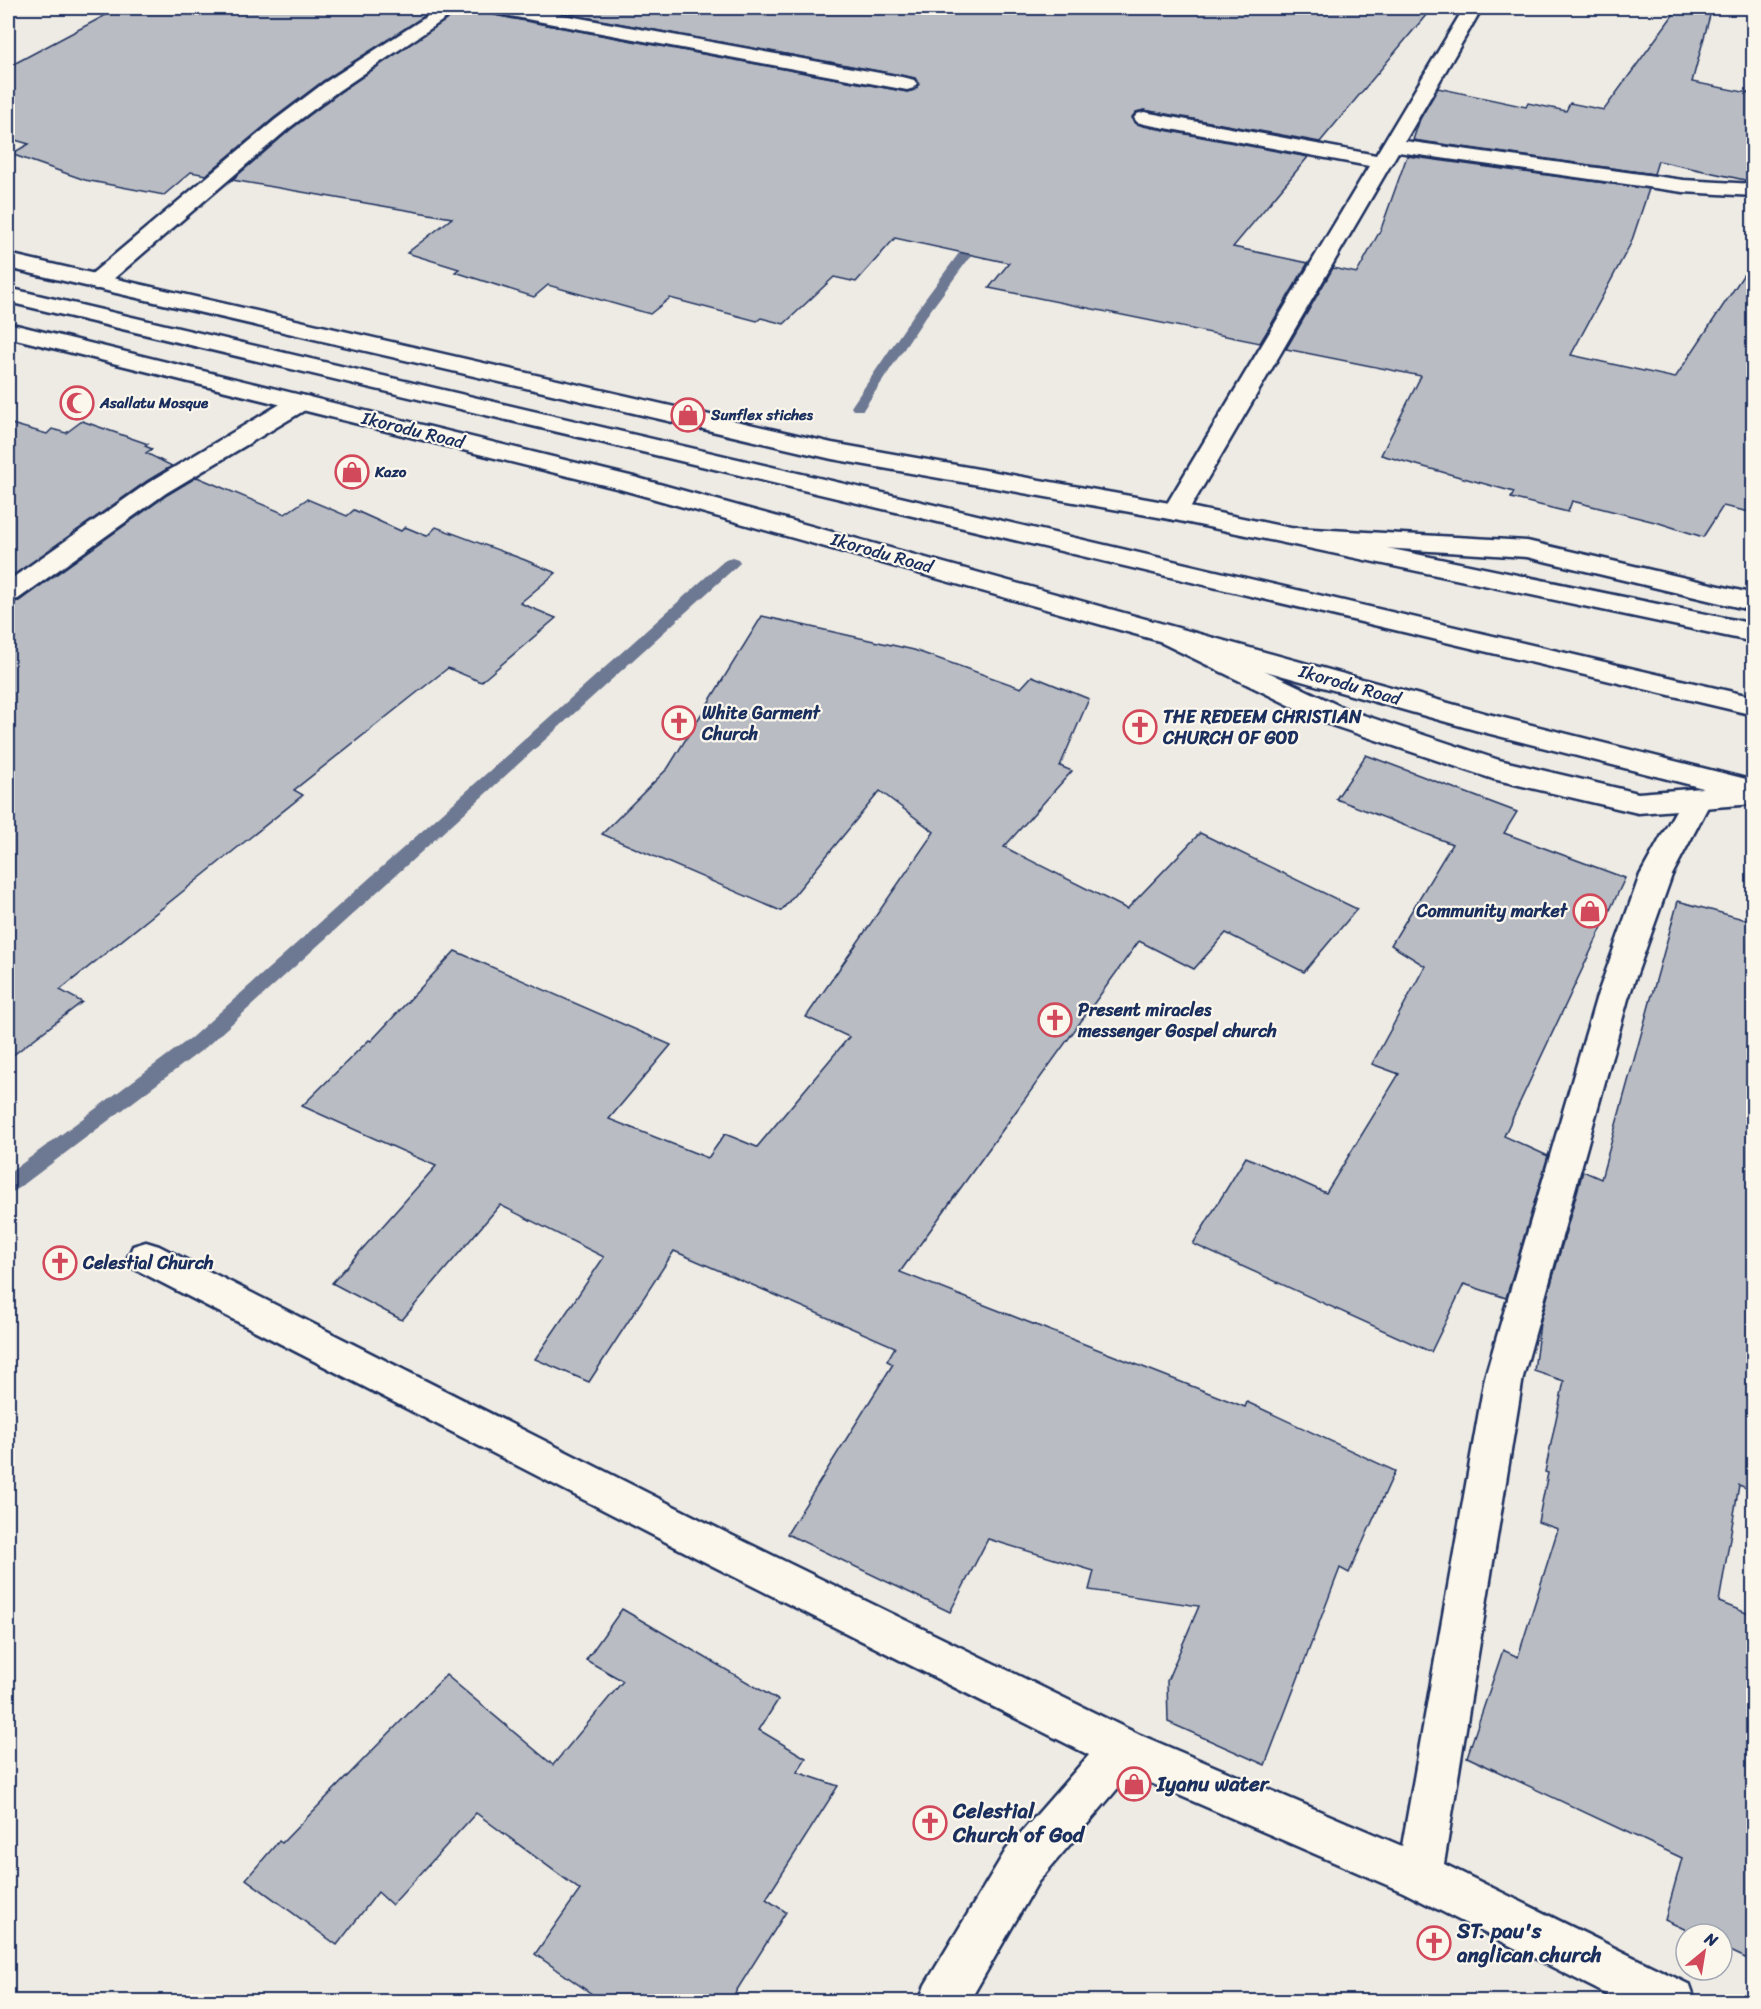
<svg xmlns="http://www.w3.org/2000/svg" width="1761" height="2009" font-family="Sriracha,sans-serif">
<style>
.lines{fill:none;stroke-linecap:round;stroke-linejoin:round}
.stream{fill:#6d7892;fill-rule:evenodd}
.building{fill:#b9bcc3;stroke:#1b2f5e;stroke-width:1.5}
.service-casing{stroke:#1b2f5e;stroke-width:5}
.minor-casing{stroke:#1b2f5e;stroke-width:5}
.trunk-casing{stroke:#1b2f5e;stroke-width:5}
.service{fill:#fbf7ec;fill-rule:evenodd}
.minor{fill:#fbf7ec;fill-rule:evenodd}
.trunk{fill:#fbf7ec;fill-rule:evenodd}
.labels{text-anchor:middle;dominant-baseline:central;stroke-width:4.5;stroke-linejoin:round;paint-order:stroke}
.far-poi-label{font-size:15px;font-weight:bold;fill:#1b2f5e;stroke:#fbf7ec;text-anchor:start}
.street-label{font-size:18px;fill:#1b2f5e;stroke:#fbf7ec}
.poi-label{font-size:18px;font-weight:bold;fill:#1b2f5e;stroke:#fbf7ec;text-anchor:start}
.near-poi-label{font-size:21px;font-weight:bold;fill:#1b2f5e;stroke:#fbf7ec;text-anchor:start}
</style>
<rect width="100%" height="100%" fill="#eeebe4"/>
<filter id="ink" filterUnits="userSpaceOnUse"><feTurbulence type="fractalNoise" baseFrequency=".0167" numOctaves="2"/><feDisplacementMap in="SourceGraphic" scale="12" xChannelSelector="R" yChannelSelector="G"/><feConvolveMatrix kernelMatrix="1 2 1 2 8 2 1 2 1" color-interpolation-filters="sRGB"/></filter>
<g filter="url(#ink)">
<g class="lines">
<g class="stream">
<polygon points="981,229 988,233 924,319 863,410 853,410 851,407 914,314 976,230"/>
<polygon points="732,557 738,559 740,562 738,565 206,1047 15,1191 8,1193 8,1174 192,1037 726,559"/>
</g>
</g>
<g class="building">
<polygon points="119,8 437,8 323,81 274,118 206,175 191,172 164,195 85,180 11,154 29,144 8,138 8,67"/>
<polygon points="463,8 488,8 491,14 499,16 907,92 915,90 919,85 915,78 535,8 1432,8 1320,142 1144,110 1136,112 1132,117 1135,123 1143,126 1308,157 1233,247 1308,263 1260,343 989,288 1009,263 895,238 856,282 834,277 784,324 761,318 757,321 670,298 650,314 548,285 534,297 455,272 459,269 407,253 452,218 232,180 290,130 339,93"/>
<polygon points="1678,8 1712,8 1692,82 1754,94 1754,182 1658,161 1654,174 1413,140 1420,119 1438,88 1526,107 1528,103 1566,111 1570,103 1604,110"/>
<polygon points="1407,156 1649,189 1631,243 1571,355 1675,378 1754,259 1754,513 1723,506 1703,537 1659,523 1572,501 1568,512 1511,498 1514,492 1381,455 1421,376 1286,349 1333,268 1357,273 1381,229"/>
<polygon points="82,421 148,444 145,446 152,449 146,453 172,466 147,481 8,579 8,423 47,434 52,429 66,433"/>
<polygon points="197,477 285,514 307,499 347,516 354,510 401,531 405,527 427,536 436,527 525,560 556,573 520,603 556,618 481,682 448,668 294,790 303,795 60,990 82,1002 8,1059 8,603 19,601 167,495"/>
<polygon points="762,616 914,650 1021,688 1032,676 1089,699 1060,766 1072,771 1004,847 1127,909 1200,833 1357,909 1304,972 1226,933 1194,969 1139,941 900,1272 1245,1407 1247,1402 1395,1471 1349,1573 1340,1568 1265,1765 1168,1722 1167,1681 1199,1606 1089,1590 1094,1571 988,1539 950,1612 787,1534 893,1364 887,1361 895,1347 674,1251 589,1382 535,1359 604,1257 500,1205 402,1320 332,1283 436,1166 302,1106 369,1040 371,1041 455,951 671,1045 609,1119 708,1158 725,1134 757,1147 849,1037 806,1017 934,832 880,791 781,911 602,834 668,768"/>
<polygon points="1366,755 1517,812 1504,833 1625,878 1504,1136 1548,1156 1506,1298 1464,1284 1431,1352 1193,1244 1246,1157 1326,1193 1399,1074 1372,1064 1425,966 1391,945 1452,844 1336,799"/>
<polygon points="1678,901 1754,922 1754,1491 1739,1485 1719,1602 1754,1616 1754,1962 1722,1947 1722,1934 1695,1934 1665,1920 1682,1858 1467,1757 1503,1650 1518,1657 1558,1529 1538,1522 1548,1473 1545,1472 1564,1381 1534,1371 1540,1323 1583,1171 1601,1179"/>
<polygon points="622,1609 778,1700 759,1730 806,1758 797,1772 838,1786 766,1899 786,1912 730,2001 602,2001 535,1954 580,1890 476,1813 392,1905 378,1892 337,1945 246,1879 279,1841 282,1843 446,1675 553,1765 623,1681 586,1660"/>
</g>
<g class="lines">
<g class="service-casing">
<g id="service">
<polygon points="8,288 1754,697 1754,715 8,302"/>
<polygon points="1295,528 1527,541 1754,594 1754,611 1527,557 1286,542 1282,536 1286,530"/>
<polygon points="1172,628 1182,631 1348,710 1499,760 1638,793 1754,784 1754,804 1638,813 1493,779 1328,724 1162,643 1158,637 1162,631"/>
</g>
</g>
<g class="minor-casing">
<g id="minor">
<polygon points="440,8 461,8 338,91 289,128 104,287 96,289 88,287 85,282 88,277 275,120 324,83"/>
<polygon points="490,8 525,8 907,78 914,80 917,84 914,88 907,90 499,14 492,12"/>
<polygon points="1464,8 1482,8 1405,141 1683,180 1754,184 1754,196 1683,192 1398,152 1188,512 1184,518 1175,520 1166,518 1162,512 1369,166 1144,124 1137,122 1134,118 1137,114 1144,112 1376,155"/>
<polygon points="301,395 310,397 313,402 310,407 166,493 18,599 8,601 8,581 148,483 292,397"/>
<polygon points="1697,789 1708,792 1712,799 1672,875 1628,999 1523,1377 1444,1864 1690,1985 1696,2002 1622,2002 1403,1892 1130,1774 1038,1882 969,2002 919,2002 925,1985 1006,1850 1089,1755 699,1559 133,1268 128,1257 133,1246 146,1242 159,1246 727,1533 1138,1734 1402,1846 1485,1377 1596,999 1640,875 1686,792"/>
</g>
</g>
<g class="trunk-casing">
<g id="trunk">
<polygon points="8,254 832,443 1175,504 1754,624 1754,642 1175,520 832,459 8,268"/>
<polygon points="8,323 634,477 1488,714 1754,781 1754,801 1475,730 616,488 8,337"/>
</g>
</g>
<use href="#service" class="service"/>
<use href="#minor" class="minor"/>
<use href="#trunk" class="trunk"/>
</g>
</g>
<defs>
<g id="mosque-ring" transform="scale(1.725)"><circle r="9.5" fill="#fbf7ec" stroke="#d1495b" stroke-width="1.5"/><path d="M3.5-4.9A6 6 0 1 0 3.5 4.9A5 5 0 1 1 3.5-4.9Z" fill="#d1495b"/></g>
<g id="shop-ring" transform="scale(1.725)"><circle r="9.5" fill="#fbf7ec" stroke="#d1495b" stroke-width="1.5"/><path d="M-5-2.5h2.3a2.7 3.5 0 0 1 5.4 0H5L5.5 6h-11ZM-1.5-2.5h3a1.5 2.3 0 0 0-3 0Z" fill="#d1495b"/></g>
<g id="church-ring" transform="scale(1.725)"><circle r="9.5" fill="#fbf7ec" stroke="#d1495b" stroke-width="1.5"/><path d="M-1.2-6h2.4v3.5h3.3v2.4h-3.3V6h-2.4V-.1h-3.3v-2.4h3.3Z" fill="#d1495b"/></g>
</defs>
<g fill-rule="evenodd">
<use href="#mosque-ring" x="77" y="403"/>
<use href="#shop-ring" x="688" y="415"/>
<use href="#shop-ring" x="352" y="472"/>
<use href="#church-ring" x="679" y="723"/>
<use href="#church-ring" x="1140" y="727"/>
<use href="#shop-ring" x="1590" y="911"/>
<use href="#church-ring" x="1055" y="1020"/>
<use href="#church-ring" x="60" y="1263"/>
<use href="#shop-ring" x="1134" y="1784"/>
<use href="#church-ring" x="930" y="1823"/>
<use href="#church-ring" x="1434" y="1943"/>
</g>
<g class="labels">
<g class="far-poi-label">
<text x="100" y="403">Asallatu Mosque</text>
<text x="711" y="415">Sunflex stiches</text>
<text x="375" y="472">Kazo</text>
</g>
<g class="street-label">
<text transform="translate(413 430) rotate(14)">Ikorodu Road</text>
<text transform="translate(882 553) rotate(16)">Ikorodu Road</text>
<text transform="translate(1350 685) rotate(16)">Ikorodu Road</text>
</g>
<g class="poi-label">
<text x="702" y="713">White Garment<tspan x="702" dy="21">Church</tspan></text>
<text x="1163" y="717">THE REDEEM CHRISTIAN<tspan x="1163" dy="21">CHURCH OF GOD</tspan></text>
<text x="1567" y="911" text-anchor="end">Community market</text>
<text x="1078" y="1010">Present miracles<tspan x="1078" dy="21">messenger Gospel church</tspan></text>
<text x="83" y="1263">Celestial Church</text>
</g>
<g class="near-poi-label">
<text x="1157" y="1784">Iyanu water</text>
<text x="953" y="1811">Celestial<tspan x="953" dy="24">Church of God</tspan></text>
<text x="1457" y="1931">ST. pau's<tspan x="1457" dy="24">anglican church</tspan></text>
</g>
</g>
<rect width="1761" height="2009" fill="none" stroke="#fbf7ec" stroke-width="30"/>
<rect x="15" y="15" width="1731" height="1979" fill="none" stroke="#1b2f5e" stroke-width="2" filter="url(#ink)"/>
<g transform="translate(1704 1952) rotate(30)"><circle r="28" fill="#fbf7ec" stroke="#a1a7b3" stroke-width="1.5"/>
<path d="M0-4.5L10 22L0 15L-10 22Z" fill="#d1495b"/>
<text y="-9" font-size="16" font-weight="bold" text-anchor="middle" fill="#1b2f5e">N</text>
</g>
</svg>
